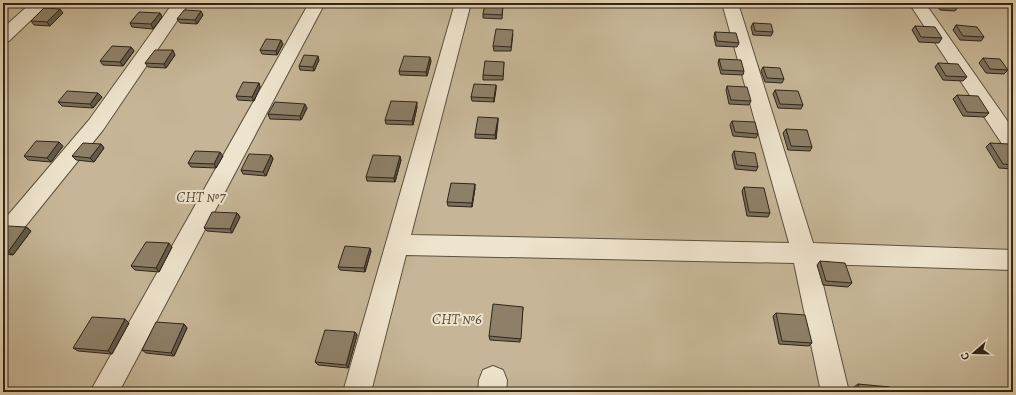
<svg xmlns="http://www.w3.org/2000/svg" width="1016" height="395" font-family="Alegreya,serif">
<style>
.green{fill:#c6b697;stroke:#7a6e58}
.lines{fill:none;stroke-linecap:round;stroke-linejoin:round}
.minor-casing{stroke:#5c513f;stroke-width:2}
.minor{fill:#eee3cc;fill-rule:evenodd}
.wall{fill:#7a6e59;stroke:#2f2519}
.shaded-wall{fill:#635a49;stroke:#2f2519}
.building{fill:#8e8068;stroke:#2f2519}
.labels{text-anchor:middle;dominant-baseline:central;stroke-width:4;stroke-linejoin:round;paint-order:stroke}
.park-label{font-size:15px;font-style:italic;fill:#554938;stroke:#eee3cc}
</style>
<rect width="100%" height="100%" fill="#e5d4b1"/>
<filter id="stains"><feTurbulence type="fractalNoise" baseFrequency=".005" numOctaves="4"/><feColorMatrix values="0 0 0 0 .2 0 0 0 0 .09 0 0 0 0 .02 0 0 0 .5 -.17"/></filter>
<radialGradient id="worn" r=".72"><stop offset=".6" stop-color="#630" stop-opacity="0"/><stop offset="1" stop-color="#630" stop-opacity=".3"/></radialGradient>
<rect class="green" x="3" y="3" width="1010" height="389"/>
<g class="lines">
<g class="minor-casing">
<g id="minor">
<polygon points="31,3 49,3 9,41 3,42 3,28"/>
<polygon points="173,3 189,3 103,130 11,244 3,247 3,221 89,120"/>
<polygon points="309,3 325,3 119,392 90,392"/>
<polygon points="455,3 471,3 411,235 789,243 722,3 738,3 813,243 1013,250 1013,270 818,264 849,392 821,392 794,263 406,255 371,392 343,392"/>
<polygon points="909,3 925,3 1013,129 1013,152 1006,150"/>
<polygon points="493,366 503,370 507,380 506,392 478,392 479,380 483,370"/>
</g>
</g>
<use href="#minor" class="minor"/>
</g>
<g class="wall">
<polygon points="429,3 449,3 449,5 429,4"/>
<polygon points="746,3 762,3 761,4 746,4"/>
<polygon points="935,3 956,3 958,7 955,11 940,10"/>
<polygon points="503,5 502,19 483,18 483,14"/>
<polygon points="63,13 50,26 34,25 31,21"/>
<polygon points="160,13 162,17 153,29 132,27 130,23"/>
<polygon points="203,15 197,24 180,23 177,19"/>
<polygon points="753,23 773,32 771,36 753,35 751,27"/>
<polygon points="956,25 984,37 981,41 960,40 953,30"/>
<polygon points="915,26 942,38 939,43 919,42 912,30"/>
<polygon points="715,32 739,43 737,47 716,46 714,37"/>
<polygon points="513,34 511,51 494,51 493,46"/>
<polygon points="283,44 277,55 262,54 260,50"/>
<polygon points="131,47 134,51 123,66 103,65 100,61"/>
<polygon points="175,55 166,68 148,67 145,63"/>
<polygon points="983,58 1008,70 1004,74 986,73 979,63"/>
<polygon points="719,59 744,71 743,75 721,74 718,63"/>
<polygon points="319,60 314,71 300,70 299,66"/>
<polygon points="431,61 427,76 400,75 399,71"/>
<polygon points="504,62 503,80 483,80 483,75"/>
<polygon points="938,63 967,77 963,81 943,80 935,67"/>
<polygon points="763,67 784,79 782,83 765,82 761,71"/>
<polygon points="259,83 260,87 254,101 238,100 236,96"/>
<polygon points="496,85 496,89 494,102 472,101 471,97"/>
<polygon points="727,86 751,101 749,105 729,104 726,90"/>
<polygon points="775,90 803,105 801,109 778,108 773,94"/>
<polygon points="957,95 989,113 985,117 963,116 953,99"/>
<polygon points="102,97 93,108 62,106 58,102"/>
<polygon points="417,107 413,125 386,124 385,120"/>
<polygon points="307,108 301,120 270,119 268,114"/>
<polygon points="498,118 496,139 475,138 475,134"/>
<polygon points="732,121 758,134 756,138 733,136 730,125"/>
<polygon points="786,129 812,147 810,151 788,150 783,133"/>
<polygon points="990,143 1013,151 1013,169 999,168 986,147"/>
<polygon points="101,144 104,148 94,162 76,160 72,156"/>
<polygon points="63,146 51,162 28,160 24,156"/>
<polygon points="734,151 758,167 756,171 735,169 732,155"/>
<polygon points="271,155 273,159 266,176 243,174 241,170"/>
<polygon points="223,156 216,168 191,167 188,163"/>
<polygon points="401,160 395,182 367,181 366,177"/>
<polygon points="744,187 770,213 768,217 747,216 742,191"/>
<polygon points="475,188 472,207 448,206 447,202"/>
<polygon points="237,213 240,217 232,233 207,231 204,228"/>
<polygon points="26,227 31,231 13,255 3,254 3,233"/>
<polygon points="172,247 159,272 135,270 131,266"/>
<polygon points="371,251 365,272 340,270 338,267"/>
<polygon points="820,261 852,283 848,287 823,285 817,265"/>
<polygon points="523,307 520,342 490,340 489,336"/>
<polygon points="776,313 812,343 809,346 779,344 773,316"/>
<polygon points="125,319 129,323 112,354 78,351 73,348"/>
<polygon points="184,324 187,328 174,356 146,353 142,350"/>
<polygon points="355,332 357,335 348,368 318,365 315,362"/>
<polygon points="858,384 892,392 855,392 854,387"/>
</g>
<g class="shaded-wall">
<polygon points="60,9 63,13 50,26 47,22"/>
<polygon points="201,11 203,15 197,24 195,20"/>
<polygon points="160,13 162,17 153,29 151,24"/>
<polygon points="281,40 283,44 277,55 276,51"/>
<polygon points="131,47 134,51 123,66 120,62"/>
<polygon points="173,50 175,55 166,68 164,64"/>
<polygon points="318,56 319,60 314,71 313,67"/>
<polygon points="430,57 431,61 427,76 426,72"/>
<polygon points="259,83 260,87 254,101 252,97"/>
<polygon points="496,85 496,89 494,102 494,98"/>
<polygon points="98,93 102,97 93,108 90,104"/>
<polygon points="417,102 417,107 413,125 412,121"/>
<polygon points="305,104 307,108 301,120 300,116"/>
<polygon points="498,118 498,122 496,139 495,135"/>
<polygon points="59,142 63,146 51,162 47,158"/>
<polygon points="101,144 104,148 94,162 90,158"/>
<polygon points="220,152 223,156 216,168 214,164"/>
<polygon points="271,155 273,159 266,176 263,172"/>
<polygon points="400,156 401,160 395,182 394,178"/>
<polygon points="475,184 475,188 472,207 472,203"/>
<polygon points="237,213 240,217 232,233 230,229"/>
<polygon points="26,227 31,231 13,255 8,252"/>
<polygon points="169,243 172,247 159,272 156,268"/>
<polygon points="370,248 371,251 365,272 364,268"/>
<polygon points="125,319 129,323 112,354 108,351"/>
<polygon points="184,324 187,328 174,356 171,353"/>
<polygon points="355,332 357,335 348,368 346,365"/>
</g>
<g class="building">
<polygon points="485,3 503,3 502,15 483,14"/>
<polygon points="940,3 956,3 958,7 942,6"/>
<polygon points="44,8 60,9 47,22 31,21"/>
<polygon points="184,10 201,11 195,20 177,19"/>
<polygon points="139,12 160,13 151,24 130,23"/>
<polygon points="753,23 771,24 773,32 755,31"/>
<polygon points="956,25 977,27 984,37 963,36"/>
<polygon points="915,26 935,27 942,38 921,37"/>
<polygon points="496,29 513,30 511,47 493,46"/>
<polygon points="715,32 736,33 739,43 717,41"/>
<polygon points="266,39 281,40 276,51 260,50"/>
<polygon points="112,46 131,47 120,62 100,61"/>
<polygon points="155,50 173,50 164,64 145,63"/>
<polygon points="304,55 318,56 313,67 299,66"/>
<polygon points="404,56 430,57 426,72 399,71"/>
<polygon points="983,58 1000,59 1008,70 990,69"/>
<polygon points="719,59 741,60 744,71 722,70"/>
<polygon points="485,61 504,62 503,76 483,75"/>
<polygon points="938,63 958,64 967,77 946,76"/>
<polygon points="763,67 780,68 784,79 767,78"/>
<polygon points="243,82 259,83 252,97 236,96"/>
<polygon points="474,84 496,85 494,98 471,97"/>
<polygon points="727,86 747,87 751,101 731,100"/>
<polygon points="775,90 798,91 803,105 780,104"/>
<polygon points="67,91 98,93 90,104 58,102"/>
<polygon points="957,95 978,96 989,113 967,112"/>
<polygon points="391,101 417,102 412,121 385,120"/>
<polygon points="275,102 305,104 300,116 268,114"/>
<polygon points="478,117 498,118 495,135 475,134"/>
<polygon points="732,121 755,122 758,134 735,132"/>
<polygon points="786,129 807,130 812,147 791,146"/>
<polygon points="36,141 59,142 47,158 24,156"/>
<polygon points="83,143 101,144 90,158 72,156"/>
<polygon points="990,143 1009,144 1013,151 1013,165 1003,164"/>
<polygon points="195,151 220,152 214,164 188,163"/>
<polygon points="734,151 755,153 758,167 737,165"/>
<polygon points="249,154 271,155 263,172 241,170"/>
<polygon points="373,155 400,156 394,178 366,177"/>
<polygon points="451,183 475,184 472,203 447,202"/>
<polygon points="744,187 764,188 770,213 749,212"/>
<polygon points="212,212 237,213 230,229 204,228"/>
<polygon points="8,226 26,227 8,252 3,251 3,233"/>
<polygon points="146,242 169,243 156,268 131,266"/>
<polygon points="345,246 370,248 364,268 338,267"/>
<polygon points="820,261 845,263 852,283 826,281"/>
<polygon points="493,304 523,307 521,339 489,336"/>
<polygon points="776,313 805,315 812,343 782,341"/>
<polygon points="92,317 125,319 108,351 73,348"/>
<polygon points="156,322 184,324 171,353 142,350"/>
<polygon points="325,330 355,332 346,365 315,362"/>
<polygon points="858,384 890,387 892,392 860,392"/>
</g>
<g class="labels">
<g class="park-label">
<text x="201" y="197">СНТ №7</text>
<text x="457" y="319">СНТ №6</text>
</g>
</g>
<rect width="1016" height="395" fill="none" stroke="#e5d4b1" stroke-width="16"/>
<rect x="4" y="4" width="1008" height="387" fill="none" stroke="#2f2519" stroke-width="2"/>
<rect x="8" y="8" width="1000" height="379" fill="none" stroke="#2f2519"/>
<g transform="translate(974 353) rotate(250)" stroke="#eee3cc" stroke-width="3" paint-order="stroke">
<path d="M0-3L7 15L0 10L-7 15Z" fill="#2f2519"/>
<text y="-6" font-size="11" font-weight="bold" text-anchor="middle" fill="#2f2519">С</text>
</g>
<rect width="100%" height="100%" filter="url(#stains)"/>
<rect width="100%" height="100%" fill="url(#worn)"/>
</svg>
